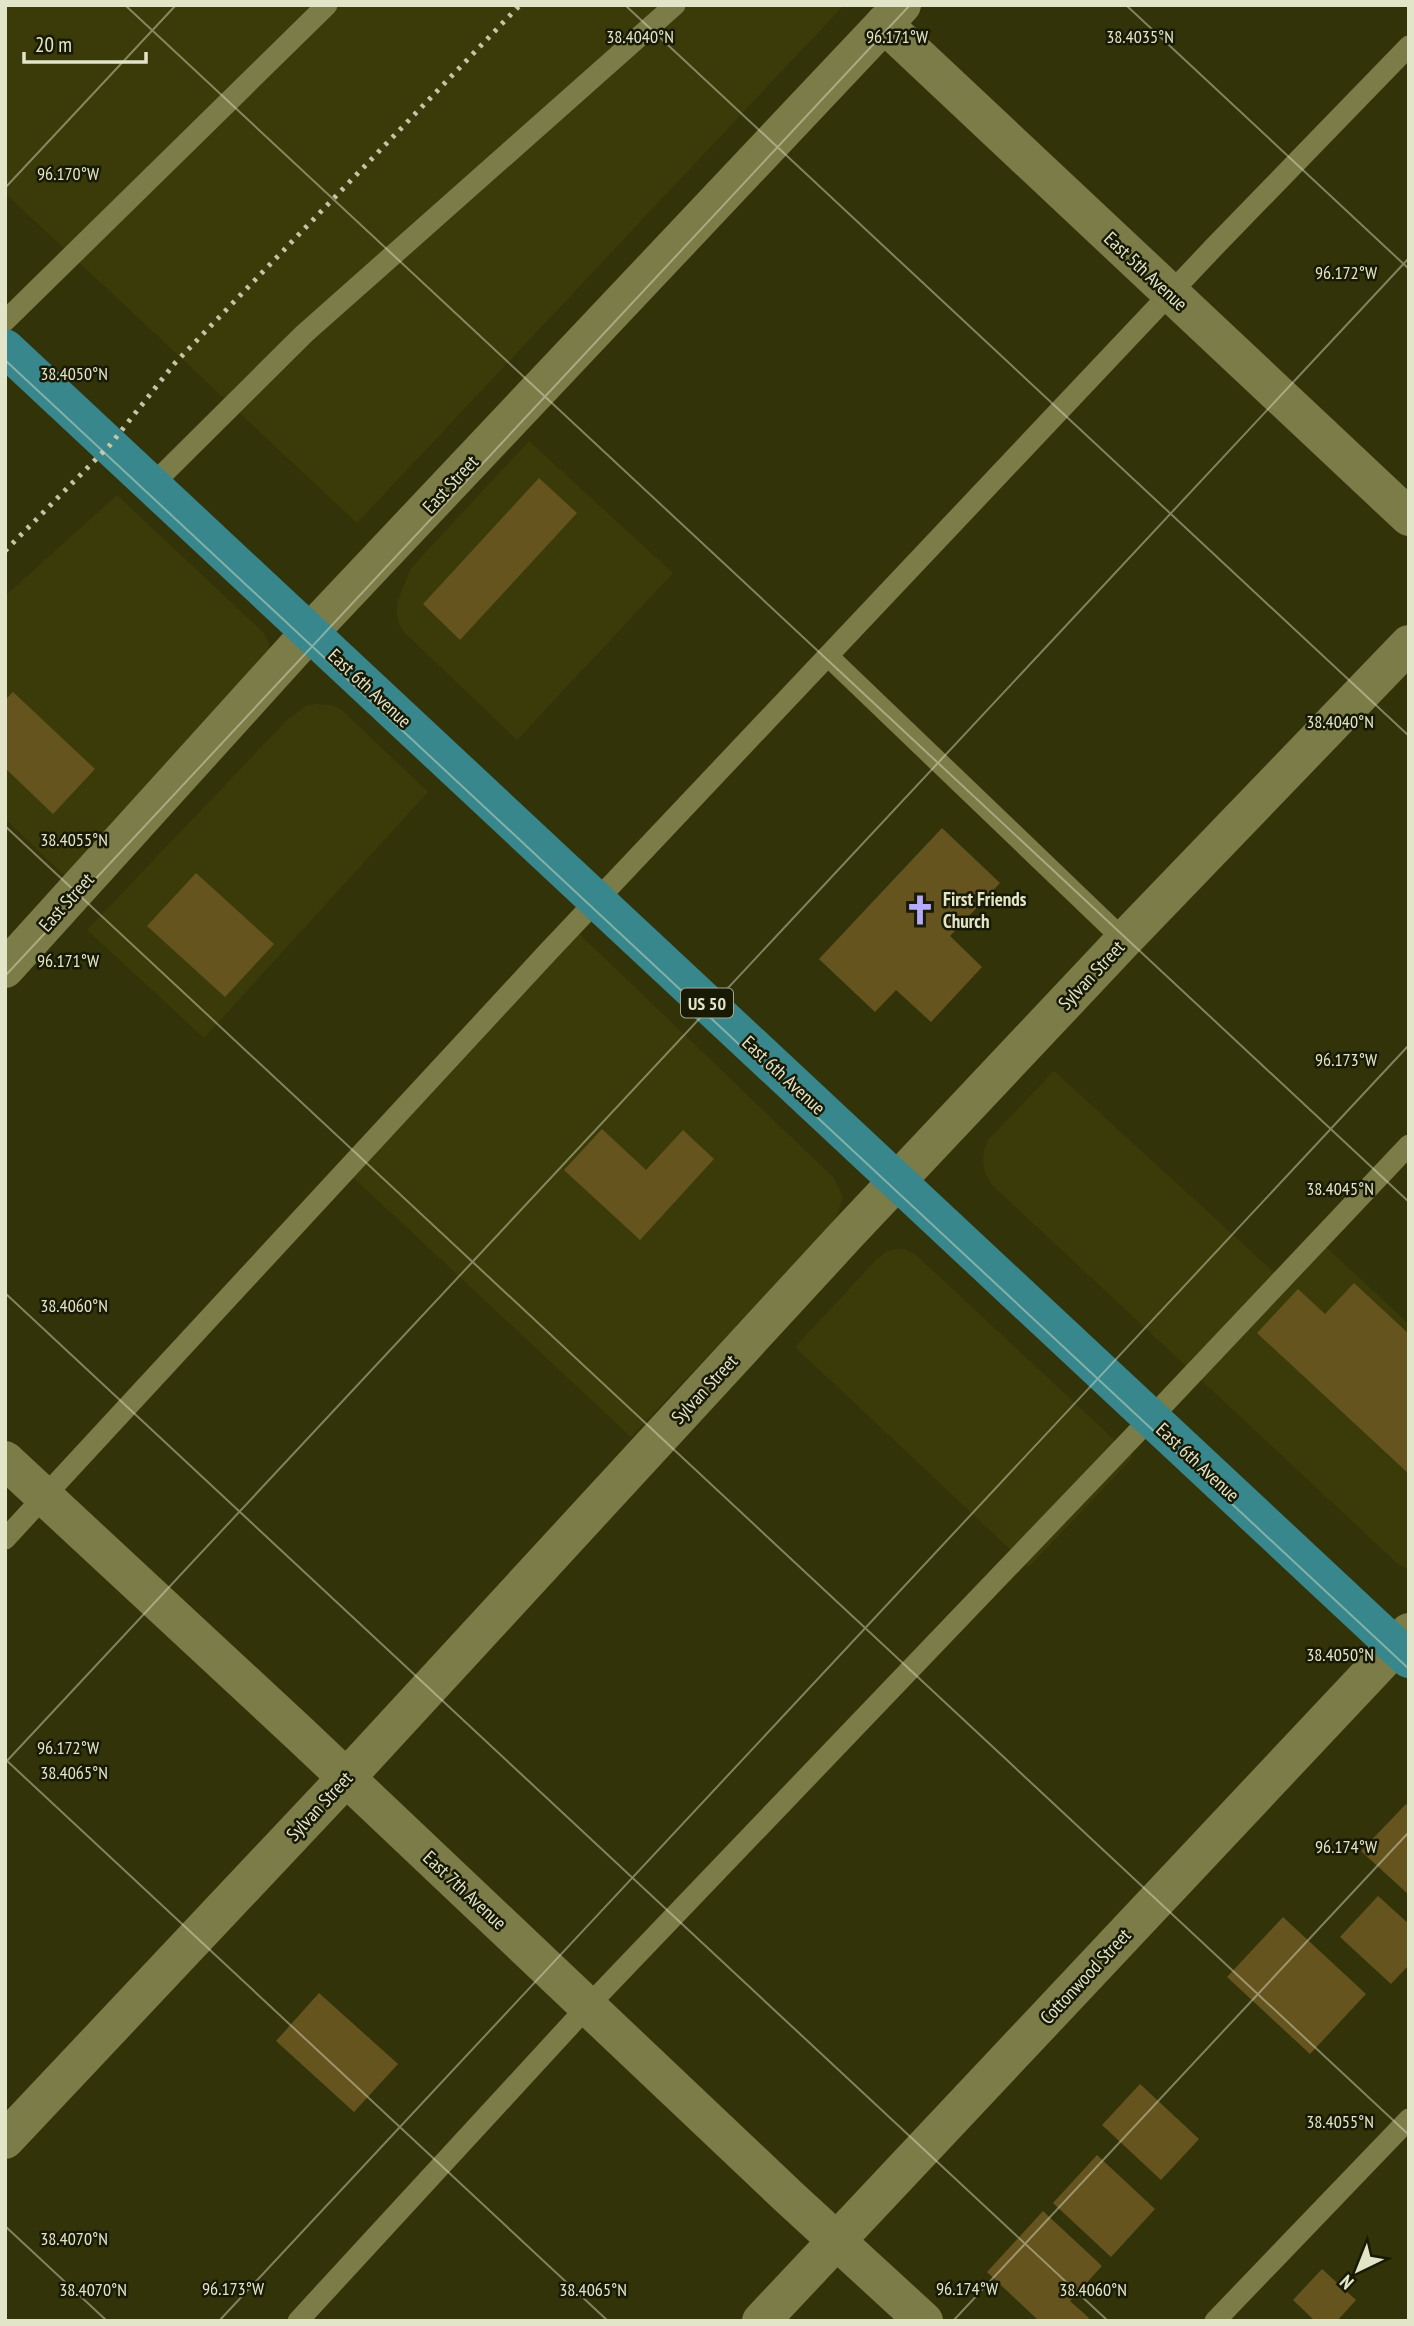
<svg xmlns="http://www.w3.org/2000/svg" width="1414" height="2326" font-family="'PT Sans Narrow',sans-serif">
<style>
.built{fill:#3a3b09}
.building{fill:#66541f}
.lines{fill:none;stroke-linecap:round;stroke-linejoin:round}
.lane{stroke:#7b7c47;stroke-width:21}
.street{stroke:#7b7c47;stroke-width:38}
.secondary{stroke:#7b7c47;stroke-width:38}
.primary{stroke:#37878d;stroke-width:38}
.rail{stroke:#c4c6a8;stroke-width:5;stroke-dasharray:3.5 7;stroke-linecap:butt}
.ticks{fill:none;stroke:#e3e5c9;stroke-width:2;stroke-opacity:0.45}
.labels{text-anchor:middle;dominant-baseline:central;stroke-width:5;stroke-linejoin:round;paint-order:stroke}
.shield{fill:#191a05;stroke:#a6a88e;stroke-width:2}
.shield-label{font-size:18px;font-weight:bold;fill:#e3e5c9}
.street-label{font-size:19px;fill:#e3e5c9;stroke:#191a05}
.poi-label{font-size:19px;font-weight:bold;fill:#e3e5c9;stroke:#191a05;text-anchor:start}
.ticks-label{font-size:18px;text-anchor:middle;fill:#e3e5c9;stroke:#191a05;stroke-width:5;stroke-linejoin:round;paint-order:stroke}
</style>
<rect width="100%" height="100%" fill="#323309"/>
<g class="built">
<polygon points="5,5 844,5 357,523 5,193"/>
<polygon points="529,441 673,573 517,740 405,633 399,624 397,612 398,600 411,568"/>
<polygon points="117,495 264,633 269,644 270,652 68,879 5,819 5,596"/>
<polygon points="316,704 331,705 342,710 428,792 204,1038 87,930 286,721 306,706"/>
<polygon points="569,924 834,1178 843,1197 836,1218 827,1230 631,1437 342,1167"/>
<polygon points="1054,1071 1290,1287 1326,1247 1409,1324 1409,1570 1399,1565 992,1185 985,1173 983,1161 984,1149 989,1139"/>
<polygon points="895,1249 904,1249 915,1254 1133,1457 1029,1567 795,1347 876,1260 886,1252"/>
</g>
<g class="building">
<polygon points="539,478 577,513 460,640 423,604"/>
<polygon points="13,692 95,769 53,814 5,768 5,700"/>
<polygon points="942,828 1000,883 950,936 982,967 931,1022 896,990 875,1012 819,959"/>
<polygon points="196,873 274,944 225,997 147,926"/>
<polygon points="602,1129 646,1170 683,1130 714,1159 640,1240 564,1170"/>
<polygon points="1354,1283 1409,1334 1409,1474 1257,1333 1298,1289 1325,1314"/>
<polygon points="1406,1804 1409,1807 1409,1895 1361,1851"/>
<polygon points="1378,1896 1409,1924 1409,1965 1391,1984 1340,1937"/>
<polygon points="1283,1917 1366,1994 1310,2054 1227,1977"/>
<polygon points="319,1993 398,2064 354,2112 276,2041"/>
<polygon points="1140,2084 1199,2139 1161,2180 1102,2125"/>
<polygon points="1097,2155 1155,2209 1111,2257 1053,2203"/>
<polygon points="1043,2211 1102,2266 1070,2301 1089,2318 1087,2321 1039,2321 987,2272"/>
<polygon points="1322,2269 1356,2300 1337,2321 1315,2321 1293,2300"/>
</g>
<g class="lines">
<g class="lane">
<polyline points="5,321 327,5"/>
<polyline points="152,485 304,334 675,5"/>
<polyline points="828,656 1124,940"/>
<polyline points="5,1539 547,953 1215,246 1409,46"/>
<polyline points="298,2321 588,2006 1151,1418 1409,1145"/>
<polyline points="1215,2321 1409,2119"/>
</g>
<g class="street">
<polyline points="884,24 1409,517"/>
<polyline points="5,969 310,632"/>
<polyline points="5,1460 300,1734 790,2198 924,2321"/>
<polyline points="5,2140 346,1778 847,1234 1124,940 1409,644"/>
<polyline points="761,2321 1409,1632"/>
</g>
<polyline class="secondary" points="310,632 902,5"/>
<polyline class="primary" points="5,348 1409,1659"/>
<polyline class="rail" points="5,551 110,445 175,363 520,5"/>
</g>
<path class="ticks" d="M 125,5 L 1409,1202M 625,5 L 1409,736M 1126,5 L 1409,269M 5,188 L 176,5M 5,360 L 1409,1669M 5,826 L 1409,2135M 5,976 L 910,5M 5,1293 L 1108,2321M 5,1759 L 608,2321M 5,1763 L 1409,258M 5,2226 L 107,2321M 219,2321 L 1409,1045M 953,2321 L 1409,1832"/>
<defs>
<g id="church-bare" transform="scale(2.415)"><path d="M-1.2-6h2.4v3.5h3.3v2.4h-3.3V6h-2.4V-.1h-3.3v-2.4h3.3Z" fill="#b6abf8" stroke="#191a05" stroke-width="2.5" paint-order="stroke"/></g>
</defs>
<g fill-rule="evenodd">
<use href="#church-bare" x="920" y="910"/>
</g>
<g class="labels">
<rect class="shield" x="681" y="988.5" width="52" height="29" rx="5"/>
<g class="shield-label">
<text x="707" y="1003">US 50</text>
</g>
<g class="street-label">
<text transform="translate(1146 271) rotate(43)">East 5th Avenue</text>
<text transform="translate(450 484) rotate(-47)">East Street</text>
<text transform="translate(370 688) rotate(43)">East 6th Avenue</text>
<text transform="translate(66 902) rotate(-48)">East Street</text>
<text transform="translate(1091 975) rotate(-47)">Sylvan Street</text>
<text transform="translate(784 1075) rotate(43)">East 6th Avenue</text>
<text transform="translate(704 1389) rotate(-47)">Sylvan Street</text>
<text transform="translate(1198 1462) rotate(43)">East 6th Avenue</text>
<text transform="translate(319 1806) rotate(-47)">Sylvan Street</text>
<text transform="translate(465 1890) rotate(43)">East 7th Avenue</text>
<text transform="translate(1085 1976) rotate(-47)">Cottonwood Street</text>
</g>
<g class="poi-label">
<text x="943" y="899">First Friends<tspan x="943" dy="22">Church</tspan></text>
</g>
</g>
<g class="ticks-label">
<text x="640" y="43">38.4040°N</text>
<text x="1140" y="43">38.4035°N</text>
<text x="897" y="43">96.171°W</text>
<text x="68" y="180">96.170°W</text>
<text x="1346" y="279">96.172°W</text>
<text x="74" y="380">38.4050°N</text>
<text x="1340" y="728">38.4040°N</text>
<text x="74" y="846">38.4055°N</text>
<text x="68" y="967">96.171°W</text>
<text x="1346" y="1066">96.173°W</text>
<text x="1340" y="1195">38.4045°N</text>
<text x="74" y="1312">38.4060°N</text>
<text x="1340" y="1661">38.4050°N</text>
<text x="68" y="1754">96.172°W</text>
<text x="74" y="1779">38.4065°N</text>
<text x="1346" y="1853">96.174°W</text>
<text x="1340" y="2128">38.4055°N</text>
<text x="74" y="2245">38.4070°N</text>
<text x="233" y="2295">96.173°W</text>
<text x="967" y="2295">96.174°W</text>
<text x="93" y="2296">38.4070°N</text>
<text x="593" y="2296">38.4065°N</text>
<text x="1093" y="2296">38.4060°N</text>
</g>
<rect width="1414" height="2326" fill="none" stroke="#e3e5c9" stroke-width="14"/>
<g transform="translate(1358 2270) rotate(223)" stroke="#191a05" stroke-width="5" paint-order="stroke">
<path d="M0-5L12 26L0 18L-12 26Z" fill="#e3e5c9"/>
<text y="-10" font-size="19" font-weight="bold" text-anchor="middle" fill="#e3e5c9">N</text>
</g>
<path d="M24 52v10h122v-10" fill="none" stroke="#e3e5c9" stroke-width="3.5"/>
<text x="35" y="52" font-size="21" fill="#e3e5c9" stroke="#191a05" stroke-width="5" paint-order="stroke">20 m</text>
</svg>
